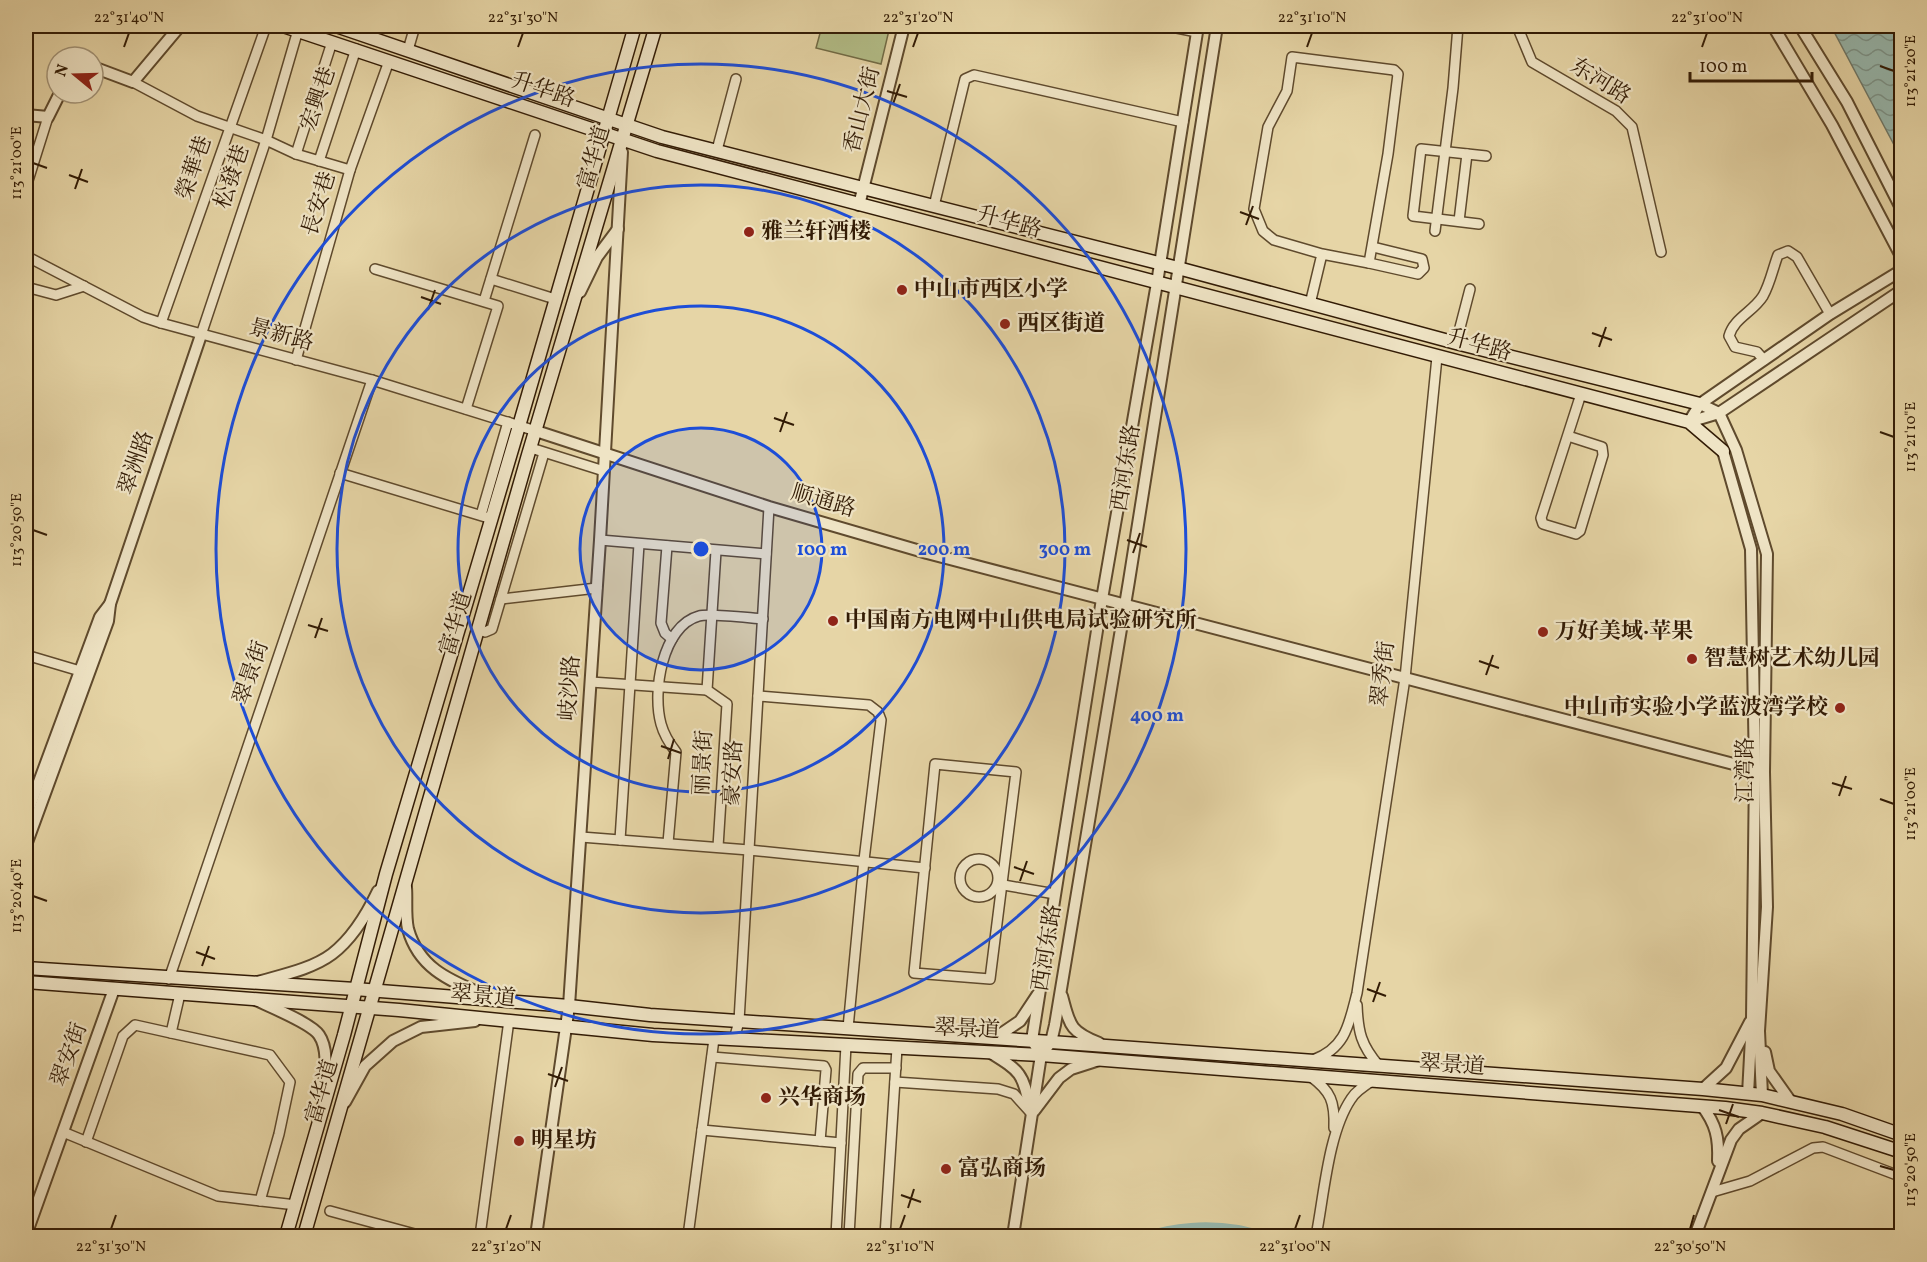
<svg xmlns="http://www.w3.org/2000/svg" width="1927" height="1262" font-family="Vollkorn,'Noto Serif SC',serif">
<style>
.grass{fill:#b3be88;stroke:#726c46;stroke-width:1.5}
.water{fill:url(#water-waves);stroke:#6f796a;stroke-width:1.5}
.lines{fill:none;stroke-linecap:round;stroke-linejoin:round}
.canal{stroke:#97b8ae;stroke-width:8}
.minor-casing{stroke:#5f4a2d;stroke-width:12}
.tertiary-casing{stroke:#5f4a2d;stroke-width:14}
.secondary-casing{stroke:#321b05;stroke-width:15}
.minor{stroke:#efe4c5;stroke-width:9}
.tertiary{stroke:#efe4c5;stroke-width:10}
.secondary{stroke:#efe4c5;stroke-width:12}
.ticks{fill:none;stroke:#321b05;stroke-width:2}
.ring{fill:none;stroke:#1d4ed8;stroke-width:3}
.poi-dot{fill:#8f2418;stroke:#efe4c5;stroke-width:2}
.labels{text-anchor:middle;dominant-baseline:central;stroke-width:4.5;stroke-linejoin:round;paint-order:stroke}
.street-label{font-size:22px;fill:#321b05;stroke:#efe4c5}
.poi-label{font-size:22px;font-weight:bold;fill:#321b05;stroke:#efe4c5;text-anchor:start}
.centre{fill:#1d4ed8;stroke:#efe4c5;stroke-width:3}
.ring-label{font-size:18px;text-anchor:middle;font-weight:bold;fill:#1d4ed8;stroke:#efe4c5;stroke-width:4.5;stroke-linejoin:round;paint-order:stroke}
.neatline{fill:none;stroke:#321b05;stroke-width:2}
.ticks-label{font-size:15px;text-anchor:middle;fill:#321b05}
</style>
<defs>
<pattern id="water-waves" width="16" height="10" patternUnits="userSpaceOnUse" patternTransform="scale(1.5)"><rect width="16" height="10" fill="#97b8ae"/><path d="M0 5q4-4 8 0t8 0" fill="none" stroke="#7c958c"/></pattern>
</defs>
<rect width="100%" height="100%" fill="#e6d5a6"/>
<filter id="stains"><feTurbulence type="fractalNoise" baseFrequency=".00333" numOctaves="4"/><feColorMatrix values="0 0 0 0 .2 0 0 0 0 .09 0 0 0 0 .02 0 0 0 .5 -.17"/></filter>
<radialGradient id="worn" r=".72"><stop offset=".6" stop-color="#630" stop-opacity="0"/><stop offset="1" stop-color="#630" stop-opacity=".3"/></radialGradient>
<polygon class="grass" points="822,26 890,26 881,64 816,48"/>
<polygon class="water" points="1831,26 1901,26 1901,158"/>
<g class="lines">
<path class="canal" d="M 1145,1236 C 1174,1226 1208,1224 1238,1229 C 1249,1231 1260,1235 1270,1236"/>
<g class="minor-casing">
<g id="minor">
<polyline points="1167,26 1197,32"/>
<polyline points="1517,26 1532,62 1616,111 1632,127 1661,252"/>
<polyline points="408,50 415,26"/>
<polyline points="133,82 197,116 266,140 296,154 350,170"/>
<polyline points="717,150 736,79"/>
<polyline points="296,154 332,42"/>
<polyline points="319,161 356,49"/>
<polyline points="26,187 48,117"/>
<polyline points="934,206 965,79 974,75 1183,122"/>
<polyline points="1459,221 1467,154"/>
<polyline points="1479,224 1413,216 1421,149 1486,156"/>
<polyline points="1435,231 1453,88 1458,26"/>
<polyline points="26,256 143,317 161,323 372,380 536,431"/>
<polyline points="1369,263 1418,274 1424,268 1422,259 1373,247"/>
<polyline points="375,269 498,306 466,409"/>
<polyline points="491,279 555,299"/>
<polyline points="26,287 56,295 84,286"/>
<polyline points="484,301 535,135"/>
<polyline points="1310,304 1322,254 1274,240 1263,231 1254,209 1268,127 1287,91 1292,57 1394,70 1398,74 1388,154 1369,263 1322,254"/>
<polyline points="161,323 266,26"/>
<polyline points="201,335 266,140 298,30"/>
<polyline points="1456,343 1470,289"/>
<polyline points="296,360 350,170 389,61"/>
<path d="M 1764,360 L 1757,352 L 1735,347 L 1729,336 C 1734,318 1753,312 1763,296 C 1770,284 1773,268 1778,255 L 1788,251 L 1797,257 L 1830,314"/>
<polyline points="1568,436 1602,447 1603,455 1580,531 1576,534 1543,524 1541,518 1581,394"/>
<polyline points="531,448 604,471"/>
<polyline points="340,473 492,519"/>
<polyline points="481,515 508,422"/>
<polyline points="600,540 766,554"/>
<polyline points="667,546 661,623 665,633 672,639"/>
<polyline points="716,551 707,690 727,704 718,847"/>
<polyline points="501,599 597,588"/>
<polyline points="478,630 485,632 492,629 544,453"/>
<polyline points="26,655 80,671"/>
<polyline points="591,682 707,690"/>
<polyline points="758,696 869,705 878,712 881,720 864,860 848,1028"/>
<polygon points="935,764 1016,772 990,979 914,973"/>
<polyline points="581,837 749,850 925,868"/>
<polyline points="620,840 639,544"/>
<path d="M 668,843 L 676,752 C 669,743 664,735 661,724 C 652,692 662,626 699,616 C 709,613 749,618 763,619"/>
<circle cx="979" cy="878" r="19"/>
<polyline points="998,884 1055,894"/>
<polyline points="169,979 372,380"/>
<path d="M 1357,1005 C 1358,1032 1361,1045 1379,1066"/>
<polyline points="171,1033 180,994"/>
<polyline points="734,1040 739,1021 769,507"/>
<polyline points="712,1057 824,1066 826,1070 820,1141"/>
<path d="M 1313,1060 C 1346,1048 1349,1024 1357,993 L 1405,678 L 1437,357"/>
<path d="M 1310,1076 C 1331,1091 1335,1102 1334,1128"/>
<polyline points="895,1082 998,1089 1014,1094 1032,1114"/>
<polyline points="702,1130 841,1143"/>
<polyline points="63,1132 218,1196 296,1205"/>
<polyline points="86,1142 123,1036 135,1025 270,1055 290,1082 279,1134 260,1201"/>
<polyline points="1712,1192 1750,1181 1813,1148 1823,1147 1902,1177"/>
<polyline points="330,1211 422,1236"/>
<polyline points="480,1236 509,1020"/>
<polyline points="688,1236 714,1039"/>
<polyline points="836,1236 846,1045"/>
<polyline points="849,1236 858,1074 863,1068 896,1068"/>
<polyline points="885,1236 897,1048"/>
<path d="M 1316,1236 C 1324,1196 1328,1133 1351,1099 C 1356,1091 1364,1086 1372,1081"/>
</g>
</g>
<g class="tertiary-casing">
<g id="tertiary">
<polyline points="1773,26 1832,125 1902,258"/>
<polyline points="1800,26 1847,102 1902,210"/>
<polyline points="93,67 133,82 180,26"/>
<polyline points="26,115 48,117 60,93"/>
<polyline points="859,205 904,26"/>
<polyline points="1902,270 1830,314 1700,404 1689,422 1719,413 1902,290"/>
<polyline points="580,292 597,257 618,229"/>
<polyline points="1700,404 1719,413 1736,450 1767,554 1764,772 1767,907 1759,1031 1762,1095"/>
<polyline points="536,431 769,507 927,553 1764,772"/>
<polyline points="1723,451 1751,549 1755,770 1752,1019 1748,1094"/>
<polyline points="26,817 100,617 110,604"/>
<polyline points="26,845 108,621 110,604 201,335"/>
<path d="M 406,887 C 407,900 405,916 408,929 C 420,972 455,982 491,998"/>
<path d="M 258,982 C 282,975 312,969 332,954 C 353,938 367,914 378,891"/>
<path d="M 1062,996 C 1070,1025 1069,1031 1099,1043"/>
<path d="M 256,1000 C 270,1007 311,1023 319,1035 C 330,1051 324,1078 323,1096"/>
<polyline points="995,1038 1020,1021 1038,994"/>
<polyline points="1765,1052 1769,1071 1791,1102"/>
<path d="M 991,1053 C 1020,1071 1023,1073 1030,1108"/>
<polyline points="1041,1055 1032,1040 1102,599 1157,283 1198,26"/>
<polyline points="1703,1089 1726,1068 1750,1022"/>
<polyline points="345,1102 365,1066 393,1041 421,1027 475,1021"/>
<path d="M 1702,1106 C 1716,1124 1719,1138 1718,1161"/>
<polyline points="1034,1111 1059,1078 1071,1069 1099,1060"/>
<polyline points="26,1235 114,989"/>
<polyline points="536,1236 569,1006 600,540 622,152"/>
<polyline points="1013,1236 1041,1055 1051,1042 1055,1025 1129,581 1217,26"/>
<polyline points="1695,1236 1731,1140 1739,1129 1762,1113"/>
</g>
</g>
<g class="secondary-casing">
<g id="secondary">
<polyline points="283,26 657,151 1689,422 1723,451"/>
<polyline points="336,26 662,137 1178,268 1456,343 1700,404"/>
<polyline points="26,968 355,989 569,1006 650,1015 1051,1042 1703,1089 1762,1095 1842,1114 1902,1135"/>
<polyline points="26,982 399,1010 653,1035 1041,1055 1725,1108 1762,1113 1825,1127 1902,1152"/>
<polyline points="286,1236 344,1035 386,874 519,426 635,26"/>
<polyline points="304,1236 528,455 656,26"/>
</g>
</g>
<use href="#minor" class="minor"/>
<use href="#tertiary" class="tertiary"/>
<use href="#secondary" class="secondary"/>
</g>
<path class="ticks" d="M 124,47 L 129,33M 518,47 L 523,33M 913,47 L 918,33M 1307,47 L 1312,33M 1702,47 L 1707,33M 1880,66 L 1894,71M 887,91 L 907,97M 893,104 L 900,84M 33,163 L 47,168M 69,175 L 88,182M 75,189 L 82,169M 1240,212 L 1259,219M 1246,225 L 1253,206M 421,297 L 441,304M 428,310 L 435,290M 1592,333 L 1612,340M 1599,347 L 1606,327M 774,418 L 794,425M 780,432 L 787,412M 1880,432 L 1894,437M 33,530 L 47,535M 1127,540 L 1147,547M 1133,553 L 1140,533M 308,625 L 328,631M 315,638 L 322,618M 1479,661 L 1499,668M 1486,675 L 1493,655M 661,746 L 681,753M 668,759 L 674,739M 1832,783 L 1852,789M 1839,796 L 1846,776M 1880,799 L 1894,804M 1014,867 L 1034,874M 1020,881 L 1027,861M 33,896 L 47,901M 196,952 L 215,959M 202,966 L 209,946M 1367,989 L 1386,996M 1373,1002 L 1380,982M 548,1074 L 568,1081M 555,1087 L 562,1067M 1719,1110 L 1739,1117M 1726,1124 L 1733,1104M 1880,1166 L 1894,1170M 901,1195 L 921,1202M 908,1208 L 914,1189M 111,1229 L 116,1215M 506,1229 L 511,1215M 900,1229 L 905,1215M 1295,1229 L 1300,1215M 1690,1229 L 1694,1215"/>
<circle cx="701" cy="549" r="121" fill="#1d4ed8" fill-opacity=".12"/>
<g class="ring">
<circle cx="701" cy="549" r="121"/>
<circle cx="701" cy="549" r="243"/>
<circle cx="701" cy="549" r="364"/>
<circle cx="701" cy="549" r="485"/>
</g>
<g class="poi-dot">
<circle cx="749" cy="232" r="6"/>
<circle cx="902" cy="290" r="6"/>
<circle cx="1005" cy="324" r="6"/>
<circle cx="833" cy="621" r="6"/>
<circle cx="1543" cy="632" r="6"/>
<circle cx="1692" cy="659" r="6"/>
<circle cx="1840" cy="708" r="6"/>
<circle cx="766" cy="1098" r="6"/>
<circle cx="519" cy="1141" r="6"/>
<circle cx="946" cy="1169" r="6"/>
</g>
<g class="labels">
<g class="street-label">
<text transform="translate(1600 82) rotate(32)">东河路</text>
<text transform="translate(543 91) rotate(19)">升华路</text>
<text transform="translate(319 99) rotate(-71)">宏興巷</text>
<text transform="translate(863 110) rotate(-76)">香山大街</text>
<text transform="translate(595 158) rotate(-74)">富华道</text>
<text transform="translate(195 168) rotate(-71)">榮華巷</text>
<text transform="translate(233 177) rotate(-72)">松發巷</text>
<text transform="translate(320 204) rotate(-73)">長安巷</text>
<text transform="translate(1009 223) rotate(15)">升华路</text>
<text transform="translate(281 336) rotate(15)">景新路</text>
<text transform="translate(1479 346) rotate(15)">升华路</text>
<text transform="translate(137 463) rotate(-71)">翠洲路</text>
<text transform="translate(1127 468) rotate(-81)">西河东路</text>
<text transform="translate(823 502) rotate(16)">顺通路</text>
<text transform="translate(457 624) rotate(-74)">富华道</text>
<text transform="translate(252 673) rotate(-71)">翠景街</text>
<text transform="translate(1384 674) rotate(-83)">翠秀街</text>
<text transform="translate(571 688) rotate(-86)">岐沙路</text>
<text transform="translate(704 763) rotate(-87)">丽景街</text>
<text transform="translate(1746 770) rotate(-90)">江湾路</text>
<text transform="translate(734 773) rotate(-87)">豪安路</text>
<text transform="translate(1048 948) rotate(-81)">西河东路</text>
<text transform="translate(483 997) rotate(5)">翠景道</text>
<text transform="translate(967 1030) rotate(3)">翠景道</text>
<text transform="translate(70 1055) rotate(-70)">翠安街</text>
<text transform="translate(1452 1066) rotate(4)">翠景道</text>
<text transform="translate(323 1092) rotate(-74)">富华道</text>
</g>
<g class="poi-label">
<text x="761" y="232">雅兰轩酒楼</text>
<text x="914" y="290">中山市西区小学</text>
<text x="1017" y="324">西区街道</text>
<text x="845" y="621">中国南方电网中山供电局试验研究所</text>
<text x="1555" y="632">万好美域·苹果</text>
<text x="1704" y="659">智慧树艺术幼儿园</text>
<text x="1828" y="708" text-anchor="end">中山市实验小学蓝波湾学校</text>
<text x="778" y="1098">兴华商场</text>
<text x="531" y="1141">明星坊</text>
<text x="958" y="1169">富弘商场</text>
</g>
</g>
<circle cx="701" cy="549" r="9" class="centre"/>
<g class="ring-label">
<text x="822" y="555">100 m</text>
<text x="944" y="555">200 m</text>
<text x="1065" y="555">300 m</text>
<text x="1157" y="721">400 m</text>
</g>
<rect width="1927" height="1262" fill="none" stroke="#e6d5a6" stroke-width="66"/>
<g transform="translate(75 75) rotate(289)"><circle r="28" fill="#efe4c5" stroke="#a39478" stroke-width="1.5"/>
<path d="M0-4.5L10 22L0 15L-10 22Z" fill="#8f2418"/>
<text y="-9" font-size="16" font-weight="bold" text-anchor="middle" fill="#321b05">N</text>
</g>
<path d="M1690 72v9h122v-9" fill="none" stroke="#321b05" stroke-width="3"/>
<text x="1699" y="72" font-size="18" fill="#321b05" stroke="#efe4c5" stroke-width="4.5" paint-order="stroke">100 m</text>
<rect x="33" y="33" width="1861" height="1196" class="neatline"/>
<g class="ticks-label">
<text x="129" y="22">22°31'40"N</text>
<text x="523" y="22">22°31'30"N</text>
<text x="918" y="22">22°31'20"N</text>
<text x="1312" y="22">22°31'10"N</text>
<text x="1707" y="22">22°31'00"N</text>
<text transform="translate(1910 71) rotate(-90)" y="5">113°21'20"E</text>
<text transform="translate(16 163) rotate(-90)" y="5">113°21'00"E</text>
<text transform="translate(1910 437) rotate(-90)" y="5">113°21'10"E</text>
<text transform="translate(16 530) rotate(-90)" y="5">113°20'50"E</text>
<text transform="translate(1910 804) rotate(-90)" y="5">113°21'00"E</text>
<text transform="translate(16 896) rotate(-90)" y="5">113°20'40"E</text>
<text transform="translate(1910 1170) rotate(-90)" y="5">113°20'50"E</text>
<text x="111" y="1251">22°31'30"N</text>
<text x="506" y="1251">22°31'20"N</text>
<text x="900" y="1251">22°31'10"N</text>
<text x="1295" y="1251">22°31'00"N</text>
<text x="1690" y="1251">22°30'50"N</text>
</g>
<rect width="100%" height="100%" filter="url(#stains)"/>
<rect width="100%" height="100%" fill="url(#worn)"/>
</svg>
